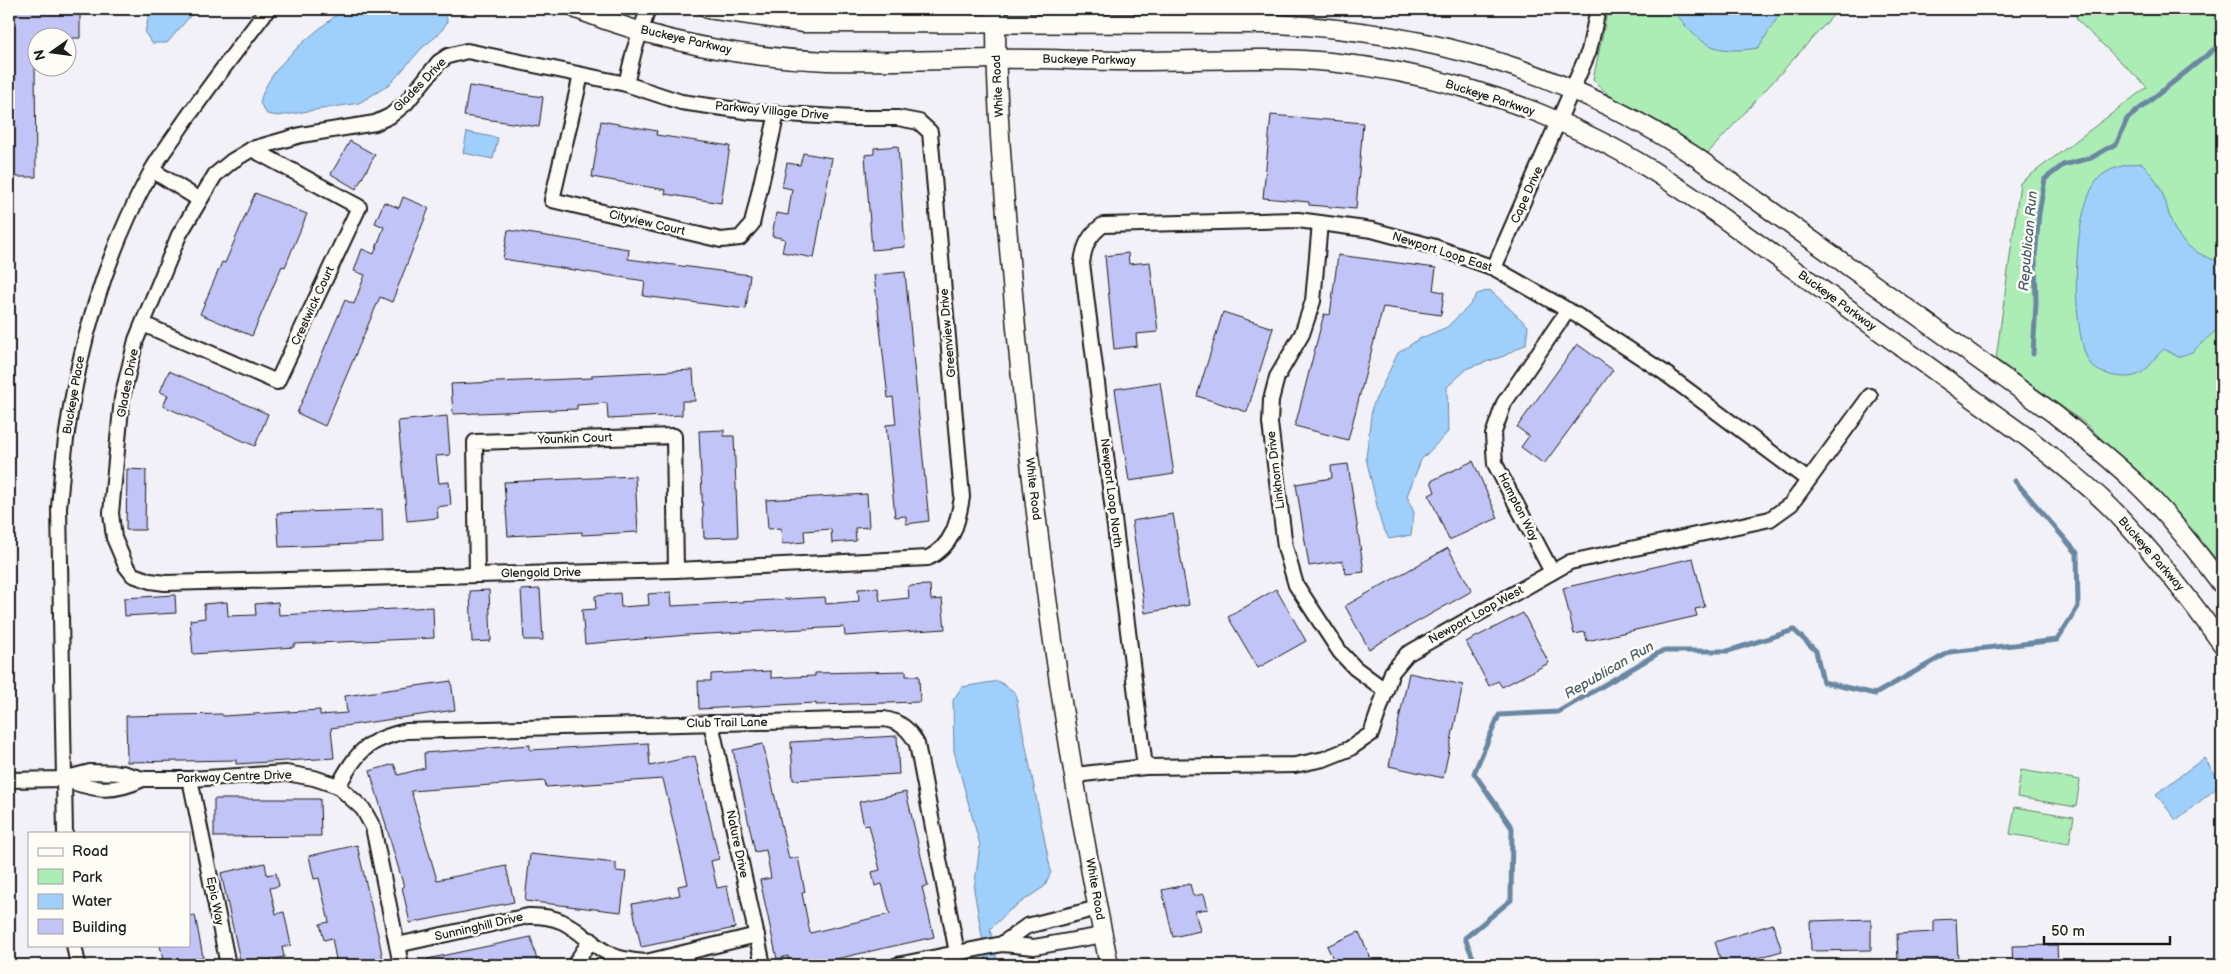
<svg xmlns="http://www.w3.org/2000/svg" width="2231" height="974" font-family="'Balsamiq Sans',sans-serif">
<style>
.green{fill:#acedb6;stroke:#648469}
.water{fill:#9fcffb;stroke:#6b87a2}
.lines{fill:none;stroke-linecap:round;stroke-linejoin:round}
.stream{stroke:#6b87a2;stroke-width:5}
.building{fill:#c2c3f6;stroke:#1c1c1c}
.minor-casing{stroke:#1c1c1c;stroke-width:18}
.tertiary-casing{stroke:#1c1c1c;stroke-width:21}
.minor{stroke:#fdfcf7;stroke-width:14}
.tertiary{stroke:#fdfcf7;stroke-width:18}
.labels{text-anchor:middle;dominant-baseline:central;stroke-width:5;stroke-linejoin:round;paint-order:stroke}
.street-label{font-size:12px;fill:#1c1c1c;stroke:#fdfcf7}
.water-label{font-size:14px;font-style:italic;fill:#4a5b6a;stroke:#fdfcf7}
</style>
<rect width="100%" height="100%" fill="#f1f1f7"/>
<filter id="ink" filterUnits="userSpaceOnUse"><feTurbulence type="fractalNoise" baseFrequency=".02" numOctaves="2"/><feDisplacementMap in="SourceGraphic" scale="10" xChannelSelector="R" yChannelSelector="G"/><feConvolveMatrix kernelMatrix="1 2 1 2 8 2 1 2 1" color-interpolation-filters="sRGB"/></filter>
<g filter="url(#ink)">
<g class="green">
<polygon points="1608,9 1839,9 1708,153 1612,98 1593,80"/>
<polygon points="2075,9 2222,9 2222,566 2172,507 2086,424 1996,359 2020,183 2147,87 2077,20"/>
<polygon points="2021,770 2080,780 2076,807 2017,797"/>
<polygon points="2015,807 2074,817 2069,844 2010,834"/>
</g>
<g class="water">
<polygon points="150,9 193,9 191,15 167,43 152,43 145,33"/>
<path d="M 344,9 L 446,9 L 447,22 L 440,33 L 422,48 L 389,85 L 359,103 L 278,116 L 267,114 L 260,103 C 267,66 316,32 344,9 Z"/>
<path d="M 1673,9 L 1783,9 L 1758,48 C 1714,55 1698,45 1673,9 Z"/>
<polygon points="467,132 498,138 493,159 463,153"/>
<path d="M 2142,163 C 2151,173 2158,182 2163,195 C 2171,217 2170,232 2191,248 C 2200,255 2212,259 2222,263 L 2222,325 L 2192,352 L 2178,357 L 2164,349 C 2154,357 2150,370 2137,375 C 2131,378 2122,377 2115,376 C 2105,374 2095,371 2089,362 C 2070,330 2070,193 2105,173 C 2116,166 2130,164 2142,163 Z"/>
<polygon points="1490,290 1528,326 1526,344 1504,356 1468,368 1447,387 1448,432 1421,460 1407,496 1414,513 1411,535 1389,539 1381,523 1366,458 1372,407 1398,353 1419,339 1447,327 1470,305 1477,294"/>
<polygon points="998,681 1015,692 1051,872 1045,886 1010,910 990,929 998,965 987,965 974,890 980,845 954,751 953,700 962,687"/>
<polygon points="2204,758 2222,784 2176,820 2156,794"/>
</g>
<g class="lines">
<g class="stream">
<polyline points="2033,354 2036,303 2035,257 2039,213 2045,179 2063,165 2091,158 2117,143 2127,119 2222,43"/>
<polyline points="1476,965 1465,938 1511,900 1512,828 1474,773 1499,715 1558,712 1662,651 1728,651 1794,630 1816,651 1823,682 1875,694 1950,652 2057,640 2078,607 2077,553 2015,481"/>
</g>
</g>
<g class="building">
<polygon points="9,9 80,9 80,38 38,38 38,62 35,62 36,177 9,177"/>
<polygon points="469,86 543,97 539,127 464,116"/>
<polygon points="1271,115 1363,123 1356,209 1309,205 1309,202 1263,198"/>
<polygon points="601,121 657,131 656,135 730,146 721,203 665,194 666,190 592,177"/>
<polygon points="350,141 375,155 356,189 331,174"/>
<polygon points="898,146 905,247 872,250 865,155 874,154 874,148"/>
<polygon points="803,153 832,158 814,258 782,252 785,239 772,236 776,213 788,215 792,189 782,187 787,163 800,165"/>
<polygon points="255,193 307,214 285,267 282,266 252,336 200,314 222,262 225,263"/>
<polygon points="403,197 429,208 392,302 380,297 325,426 297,413 345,300 354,304 365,275 354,271 362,249 374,254 384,227 375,223 384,202 399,208"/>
<polygon points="508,230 629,249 628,259 750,275 746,309 643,296 645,281 503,259"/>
<polygon points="1128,253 1129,264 1150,262 1158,332 1136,334 1137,346 1114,349 1105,256"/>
<polygon points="1338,255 1436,268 1433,290 1444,292 1441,315 1383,307 1348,440 1295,426 1324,314 1330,315"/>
<polygon points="905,272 929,521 906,524 906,516 895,517 886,425 896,424 893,397 888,398 874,275"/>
<polygon points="1223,312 1273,328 1247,412 1197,396"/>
<polygon points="1577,344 1613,370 1544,464 1521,447 1529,436 1517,427"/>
<polygon points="693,370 695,401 682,401 682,415 608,419 607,403 577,405 577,409 453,414 451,384 592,378 592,375"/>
<polygon points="169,371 268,414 255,446 163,406 168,395 160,392"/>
<polygon points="1160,382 1174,474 1129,481 1115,389"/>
<polygon points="447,416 450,455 436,456 439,483 449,482 451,505 437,507 438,518 407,521 398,421"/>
<polygon points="724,430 724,436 734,436 738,537 704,538 699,431"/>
<polygon points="1473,461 1498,518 1449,540 1429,495 1435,492 1431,481"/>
<polygon points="1348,464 1364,572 1346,574 1343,561 1309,566 1296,484 1332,478 1331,466"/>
<polygon points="127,469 146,470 145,530 126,530"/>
<polygon points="635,476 638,532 582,535 582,532 508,536 504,482"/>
<polygon points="867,494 869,527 855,528 856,541 832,543 831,529 804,531 805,542 782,544 781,528 768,529 766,500"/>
<polygon points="382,509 383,543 279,547 277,513"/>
<polygon points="1173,514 1189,605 1145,613 1132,521"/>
<polygon points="1448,548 1472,591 1369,649 1345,606"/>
<polygon points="1693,558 1705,607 1695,609 1697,616 1587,641 1585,632 1574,634 1563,588"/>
<polygon points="930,585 931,600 942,599 945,629 845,636 844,627 687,635 585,644 582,610 596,609 595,596 620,593 621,607 649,605 648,594 671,592 672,606 825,597 826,604 859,601 858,589 878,588 880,601 909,598 908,586"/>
<polygon points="540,589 543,640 524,640 521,590"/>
<polygon points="1276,589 1306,641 1258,668 1228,617"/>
<polygon points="489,590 491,641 472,642 470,591"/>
<polygon points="175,595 176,613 125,616 124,598"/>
<polygon points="227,602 228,616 256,615 255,604 278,602 279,615 433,607 434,638 294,644 294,647 193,654 190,620 205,618 204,604"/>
<polygon points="1523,613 1549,663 1502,687 1498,681 1489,686 1466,642"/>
<polygon points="771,671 771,678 815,676 815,673 906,671 906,676 919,676 920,702 816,705 816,703 699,709 698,681 711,681 711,674"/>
<polygon points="1409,673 1463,685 1443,778 1389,766"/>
<polygon points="451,681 455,710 331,728 334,758 236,764 236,760 127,762 126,716 222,714 223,716 320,710 320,715 347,713 345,696"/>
<polygon points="897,736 899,774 793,780 791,742"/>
<polygon points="648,743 650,766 695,756 719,859 711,861 717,888 727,886 735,928 641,947 632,904 680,895 678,886 688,884 663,779 546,787 545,781 411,791 437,880 506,866 514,902 410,923 402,887 404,887 370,771 394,764 398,775 425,768 424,753 530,745 530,750"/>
<polygon points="763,744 789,859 798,857 805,892 802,893 810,933 890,914 882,884 875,886 872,872 880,870 869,825 864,826 859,802 906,792 928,886 922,887 934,937 809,965 789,965 788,956 777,959 760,880 771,878 766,850 755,852 733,750"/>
<polygon points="214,799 320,799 321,836 214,837"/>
<polygon points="357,845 379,939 384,965 337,965 332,938 324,940 320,924 329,922 319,878 314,879 309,856"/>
<polygon points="530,854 616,863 616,871 626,872 621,912 525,901"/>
<polygon points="265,863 267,875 276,873 279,886 270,888 276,914 284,912 291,945 282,947 284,957 241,965 221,873"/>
<polygon points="1190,884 1193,896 1204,894 1208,909 1195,911 1200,931 1173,937 1162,890"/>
<polygon points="195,915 203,957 164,965 160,945 189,945 189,916"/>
<polygon points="1871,919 1871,950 1811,951 1810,921"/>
<polygon points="1956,919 1958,960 1898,963 1897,934 1934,932 1934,920"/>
<polygon points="1773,924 1782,951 1733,965 1722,965 1715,942"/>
<polygon points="1359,932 1372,961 1364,965 1336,965 1327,946"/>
<polygon points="531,937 538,965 428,965 427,959"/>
<polygon points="2057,945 2058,965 2013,965 2012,946"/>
</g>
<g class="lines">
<g class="minor-casing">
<g id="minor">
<path d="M 467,51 L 626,84 L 681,102 L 751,112 L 853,118 L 898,118 L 919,122 L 930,132 L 962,497 C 958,522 953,546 928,558 L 676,570 L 165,583 L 150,581 L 133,575 L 126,566 L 114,538 L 111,513 L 122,398 L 136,340 L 179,235 L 215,175 L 232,161 L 252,149 L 301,135 L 375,123 L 390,116 L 406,103 L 439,62 L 448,56 Z"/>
<polyline points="581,75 552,200 721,240 740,238 752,224 777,113"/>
<polyline points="626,84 634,51 648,9"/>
<polyline points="152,170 200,200"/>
<polyline points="1320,223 1313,301 1302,334 1277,377 1271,400 1270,423 1285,547 1296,585 1340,652 1355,668 1386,691"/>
<polyline points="1494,268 1589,51 1598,9"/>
<polyline points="143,324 277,382 359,207 252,149"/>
<polyline points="1552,572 1495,464 1493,435 1504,403 1568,310"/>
<polyline points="477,575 475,442 674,436 676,570"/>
<polyline points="711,723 763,965"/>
<path d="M 1145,767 L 1082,263 C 1084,246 1089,235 1103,225 L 1298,220 L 1372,230 L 1435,247 L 1494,268 L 1578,316 L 1662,371 L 1808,480"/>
<polyline points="1075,775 1145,767 1295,765 1324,759 1349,749 1371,734 1392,672 1407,654 1570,562 1770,519 1791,504 1870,396"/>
<path d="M 63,779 C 96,790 111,794 143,779"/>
<polyline points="190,779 228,965"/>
<polyline points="9,780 63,779 90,772 122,773 143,779 190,779 286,773 314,778 338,786 363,809 373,827 401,965"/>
<path d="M 338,786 C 358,751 366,740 407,731 L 884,719 C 901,722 909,729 917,744 L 957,953"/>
<path d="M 65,833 L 59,508 C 67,391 94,275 151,172 C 158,158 168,146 176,134 C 205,91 237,50 268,9"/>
<polyline points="1002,944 1027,926 1098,908"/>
<polyline points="74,945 78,965"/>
<path d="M 397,945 L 528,916 C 573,915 577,937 611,955 C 622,960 634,961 646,962 L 757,935"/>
<polyline points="574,965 591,940"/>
<polyline points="897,965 1002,944 1034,947 1103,935"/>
</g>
</g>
<g class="tertiary-casing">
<g id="tertiary">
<path d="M 576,9 C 655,41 743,58 827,61 C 882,62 936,60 991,59 C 1040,58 1088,61 1137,61 C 1201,61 1266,56 1330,62 C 1422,71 1516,98 1598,140 C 1635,158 1669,181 1703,204 L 2028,438 C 2058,462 2089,485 2116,513 C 2155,554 2189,598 2222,644"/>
<path d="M 708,9 L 804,23 L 1278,24 C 1433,33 1565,70 1696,157 L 2053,413 C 2082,436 2111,459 2138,485 C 2169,515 2196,550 2222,585"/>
<path d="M 996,9 C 995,115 1007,222 1016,328 C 1036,541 1066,755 1109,965"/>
</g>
</g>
<use href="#minor" class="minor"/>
<use href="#tertiary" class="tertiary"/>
</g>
</g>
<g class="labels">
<g class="street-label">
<text transform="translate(686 40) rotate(13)">Buckeye Parkway</text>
<text transform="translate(1089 60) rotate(1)">Buckeye Parkway</text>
<text transform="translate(420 85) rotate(-46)">Glades Drive</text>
<text transform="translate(998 86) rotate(-93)">White Road</text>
<text transform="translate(1490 98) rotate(18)">Buckeye Parkway</text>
<text transform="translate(772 111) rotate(5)">Parkway Village Drive</text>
<text transform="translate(1527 195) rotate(-66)">Cape Drive</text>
<text transform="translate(647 223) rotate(13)">Cityview Court</text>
<text transform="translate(1442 252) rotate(18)">Newport Loop East</text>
<text transform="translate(1837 301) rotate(36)">Buckeye Parkway</text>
<text transform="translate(313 306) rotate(-65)">Crestwick Court</text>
<text transform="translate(948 333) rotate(-95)">Greenview Drive</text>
<text transform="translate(128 383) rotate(-79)">Glades Drive</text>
<text transform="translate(74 395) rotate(-80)">Buckeye Place</text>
<text transform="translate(575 439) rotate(-2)">Younkin Court</text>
<text transform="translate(1276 470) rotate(-97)">Linkhorn Drive</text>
<text transform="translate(1033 489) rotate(83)">White Road</text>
<text transform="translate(1111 493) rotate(83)">Newport Loop North</text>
<text transform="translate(1518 507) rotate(63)">Hampton Way</text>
<text transform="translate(2151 554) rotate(49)">Buckeye Parkway</text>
<text transform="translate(541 573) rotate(-1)">Glengold Drive</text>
<text transform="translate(1476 615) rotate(-29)">Newport Loop West</text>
<text transform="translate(727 723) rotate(-1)">Club Trail Lane</text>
<text transform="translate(234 777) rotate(-2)">Parkway Centre Drive</text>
<text transform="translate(737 844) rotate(78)">Nature Drive</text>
<text transform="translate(1095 889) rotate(80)">White Road</text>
<text transform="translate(215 901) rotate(79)">Epic Way</text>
<text transform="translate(479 927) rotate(-13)">Sunninghill Drive</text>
</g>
<g class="water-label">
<text transform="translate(2028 241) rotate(-85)">Republican Run</text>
<text transform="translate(1609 670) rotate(-30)">Republican Run</text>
</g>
</g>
<rect width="2231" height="974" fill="none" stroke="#fdfcf7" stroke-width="30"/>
<rect x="15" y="15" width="2201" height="944" fill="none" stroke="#1c1c1c" stroke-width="2" filter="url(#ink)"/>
<rect x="28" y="832" width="162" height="115" fill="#fdfcf7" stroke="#a3a29f"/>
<rect x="38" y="848" width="25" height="8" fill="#fdfcf7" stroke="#a3a29f"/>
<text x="72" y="856" font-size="15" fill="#1c1c1c">Road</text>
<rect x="38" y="869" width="25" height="15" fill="#acedb6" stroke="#a3a29f"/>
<text x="72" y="882" font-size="15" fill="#1c1c1c">Park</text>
<rect x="38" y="894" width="25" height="15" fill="#9fcffb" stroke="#a3a29f"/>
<text x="72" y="906" font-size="15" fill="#1c1c1c">Water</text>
<rect x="38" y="919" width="25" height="15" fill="#c2c3f6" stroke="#a3a29f"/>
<text x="72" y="932" font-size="15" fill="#1c1c1c">Building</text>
<g transform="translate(52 52) rotate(256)"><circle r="24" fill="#fdfcf7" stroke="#a3a29f"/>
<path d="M0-4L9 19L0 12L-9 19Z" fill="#1c1c1c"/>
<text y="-8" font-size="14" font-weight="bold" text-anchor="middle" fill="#1c1c1c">N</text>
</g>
<path d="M2044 936v8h126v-8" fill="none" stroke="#1c1c1c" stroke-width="2.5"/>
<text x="2051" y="936" font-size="15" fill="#1c1c1c" stroke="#fdfcf7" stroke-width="4" paint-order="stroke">50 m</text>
</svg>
